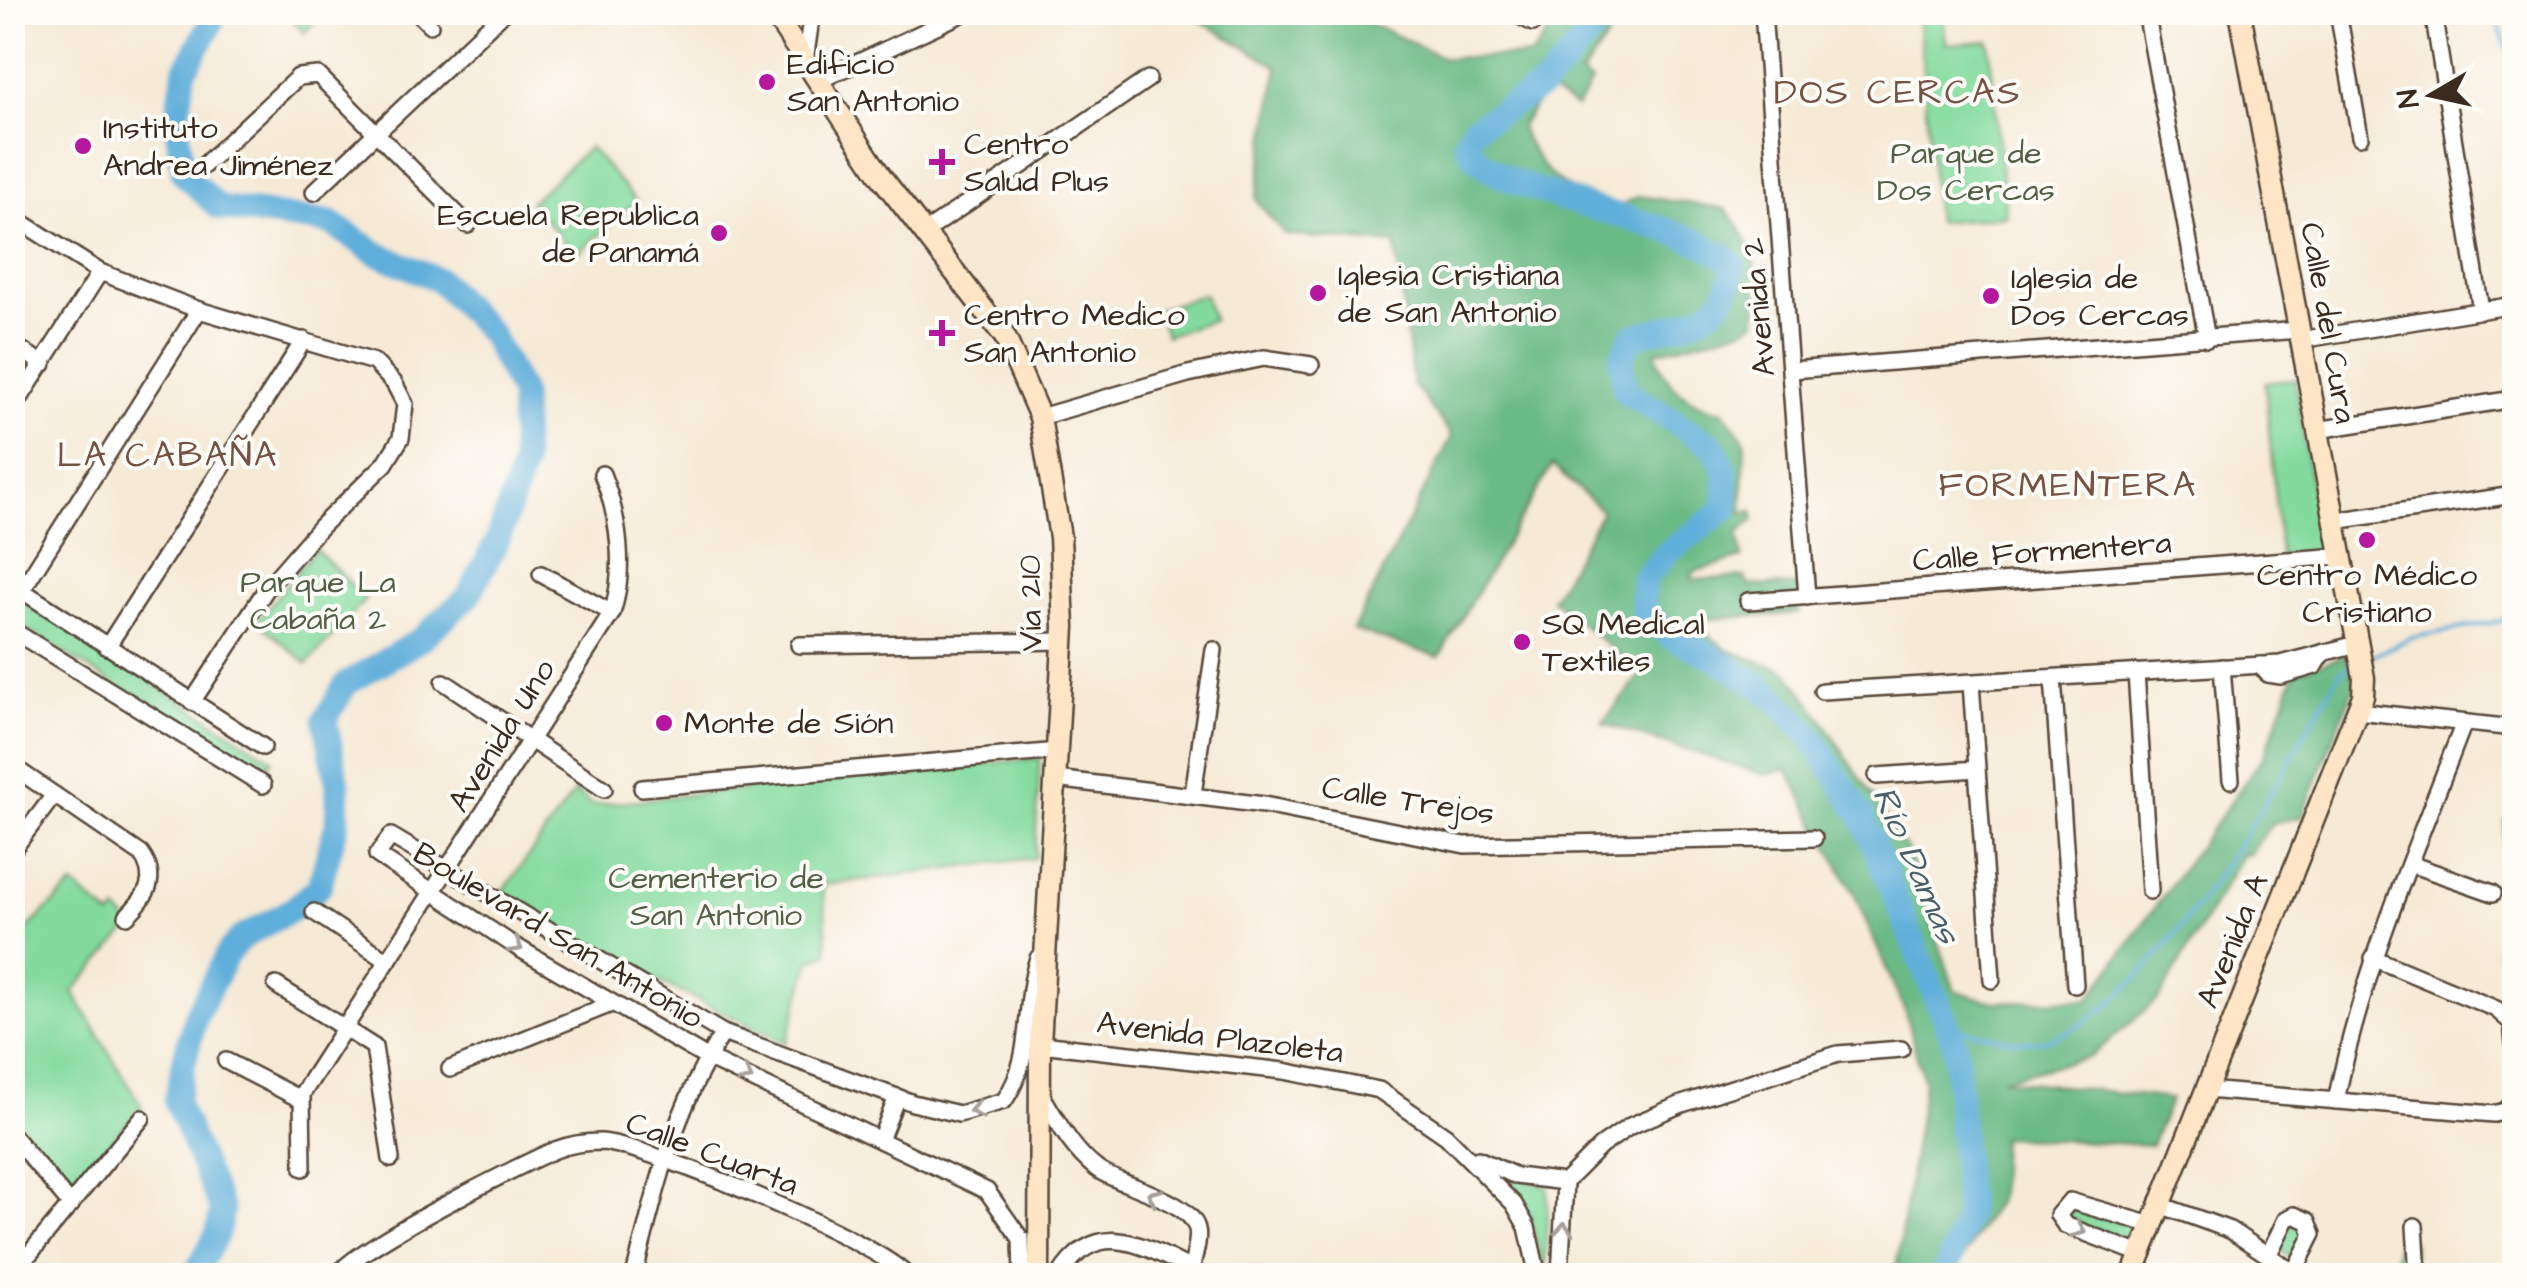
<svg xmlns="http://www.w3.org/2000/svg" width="2527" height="1288" font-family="'Architects Daughter',sans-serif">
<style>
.green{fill:#83da9e;stroke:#5f825e;stroke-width:2.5}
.forest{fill:#6aba85;stroke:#527252;stroke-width:2.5}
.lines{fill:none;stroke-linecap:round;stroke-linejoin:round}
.stream{stroke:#60afda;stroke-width:4}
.river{stroke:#60afda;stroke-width:25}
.street-casing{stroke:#574739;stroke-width:20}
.secondary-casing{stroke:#574739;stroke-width:25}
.street{stroke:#fff;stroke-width:15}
.secondary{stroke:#fde5c5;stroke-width:20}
.oneway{stroke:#a79f9a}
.poi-dot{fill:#b5179e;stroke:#fdfcf7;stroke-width:4}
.labels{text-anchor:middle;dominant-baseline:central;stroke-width:8;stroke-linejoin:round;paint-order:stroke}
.poi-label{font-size:32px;fill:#3b2a1e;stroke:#fdfcf7;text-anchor:start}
.park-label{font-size:32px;fill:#515f44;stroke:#fdfcf7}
.street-label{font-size:32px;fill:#3b2a1e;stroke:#fdfcf7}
.neighbourhood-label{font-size:35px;letter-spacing:2.5px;fill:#765242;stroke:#fdfcf7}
.water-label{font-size:35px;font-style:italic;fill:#4a5f69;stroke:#fdfcf7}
</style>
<rect width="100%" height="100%" fill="#fdfcf7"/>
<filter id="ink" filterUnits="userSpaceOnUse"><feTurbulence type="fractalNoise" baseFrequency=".01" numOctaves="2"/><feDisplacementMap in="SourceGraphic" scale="20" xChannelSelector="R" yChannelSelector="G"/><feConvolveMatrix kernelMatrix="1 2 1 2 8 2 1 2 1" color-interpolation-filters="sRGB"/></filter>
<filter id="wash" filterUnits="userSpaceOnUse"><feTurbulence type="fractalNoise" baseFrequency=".0048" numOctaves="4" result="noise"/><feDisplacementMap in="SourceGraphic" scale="40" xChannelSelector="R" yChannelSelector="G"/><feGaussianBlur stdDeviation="2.25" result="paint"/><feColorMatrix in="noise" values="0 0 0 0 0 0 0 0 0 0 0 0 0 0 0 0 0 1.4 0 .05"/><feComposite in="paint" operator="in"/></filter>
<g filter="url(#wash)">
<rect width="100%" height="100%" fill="#f6e9d5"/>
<g class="green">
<polygon points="287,13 323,13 304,33"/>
<polygon points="1918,13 1943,13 1946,44 1989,41 2006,216 1936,222"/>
<polygon points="589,147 637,202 576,255 530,202"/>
<polygon points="1204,294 1213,320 1166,336 1158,310"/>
<polygon points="2295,379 2321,551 2280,556 2265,383"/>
<polygon points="315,549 366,599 307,664 257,621"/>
<polygon points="12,593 272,759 262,777 13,621"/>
<polygon points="1040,758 1035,858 823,885 828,954 811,960 786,1043 598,952 502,893 575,791 592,805"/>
<polygon points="2505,820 2514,821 2514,957 2498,953"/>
<polygon points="73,885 111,917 117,911 132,925 73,992 142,1107 69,1189 13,1117 13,942"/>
<polygon points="1488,1167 1548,1187 1545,1275 1528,1212"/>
<polygon points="2071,1206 2131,1223 2130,1234 2121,1238 2073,1223 2069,1217"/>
<polygon points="2292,1221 2307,1228 2294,1257 2279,1250"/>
<polygon points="2405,1233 2412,1241 2413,1275 2393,1276 2397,1240"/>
</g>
<path class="forest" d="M 1187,13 L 1348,13 L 1444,58 L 1532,56 L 1561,13 L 1625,13 L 1581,75 L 1591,82 L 1577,108 L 1551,92 L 1539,100 L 1520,127 C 1545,181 1563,190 1619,206 L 1639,196 L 1726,209 C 1758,248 1758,273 1756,321 L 1744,329 L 1656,352 C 1662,385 1692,405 1723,411 L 1745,441 L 1742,513 L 1753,511 L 1754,520 L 1738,533 L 1742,558 L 1693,572 L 1693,580 L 1745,577 L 1748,585 L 1799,586 L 1799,613 L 1708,619 L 1701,630 L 1730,651 L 1785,670 L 1810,701 L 1908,851 L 1955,991 L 1994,1002 L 2089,999 L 2265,754 L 2295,672 L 2346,655 L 2355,685 L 2302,817 L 2272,823 L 2250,855 L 2243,854 L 2159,999 L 2090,1057 L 2002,1079 L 2171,1099 L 2151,1145 L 2001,1137 L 1999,1197 L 1953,1275 L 1895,1275 L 1924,1082 L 1904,1009 L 1855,896 L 1787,769 L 1765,775 L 1602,723 L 1642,674 L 1552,599 L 1602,511 L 1552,465 L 1439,657 L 1353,630 L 1452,436 L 1413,384 L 1395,244 L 1285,235 L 1256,200 L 1278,67 Z"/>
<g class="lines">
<g class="stream">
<polyline points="2493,12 2514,65"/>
<polyline points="2367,659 2410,638 2501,621 2514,614"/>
<path d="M 1951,1027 C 1976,1031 2015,1046 2041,1041 C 2154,1019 2284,768 2341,671 L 2354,665"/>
</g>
<g class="river">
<path d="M 1609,12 L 1545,85 L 1472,129 L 1466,143 C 1491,202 1679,213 1733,264 C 1731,322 1679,322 1632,337 L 1621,360 L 1625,391 L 1714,446 L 1726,473 L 1726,509 L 1667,553 L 1643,580 L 1643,610 L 1671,637 L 1719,660 L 1770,693 L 1811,736 L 1863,818 L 1955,1044 L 1967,1216 L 1944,1276"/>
<polyline points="12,17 16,12"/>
<polyline points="194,1276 217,1234 222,1211 176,1102 185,1058 196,1015 228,953 241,938 293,909 319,887 337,824 338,785 325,720 346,684 421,639 468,597 499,537 523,465 521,393 490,333 439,280 376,253 331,223 219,208 184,174 176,122 185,70 211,24 211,12"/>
</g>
</g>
</g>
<g filter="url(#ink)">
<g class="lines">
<g class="street-casing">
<g id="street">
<polyline points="417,12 430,25"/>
<polyline points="1512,12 1533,23"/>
<polyline points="1763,12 1807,597"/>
<polyline points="2146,12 2207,339"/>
<polyline points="2338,12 2360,137"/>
<polyline points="2433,12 2481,310"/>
<polyline points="805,61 812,12"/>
<polyline points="818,81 966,12"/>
<polyline points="201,168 298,77 318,75 468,225"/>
<polyline points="314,192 504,12"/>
<polyline points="12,216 100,272 199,310 374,362 394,383 405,404 401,438 385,464 320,527 267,588 192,702"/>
<polyline points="925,232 1148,79"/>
<polyline points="2300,340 2514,305"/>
<polyline points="12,344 43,364"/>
<polyline points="1792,370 2299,330"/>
<polyline points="12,411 100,272"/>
<polyline points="1040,417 1188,374 1264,358 1311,365"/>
<polyline points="2317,430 2514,399"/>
<polyline points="2334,521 2514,495"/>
<polyline points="541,574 612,613"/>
<polyline points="12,584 263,747"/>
<polyline points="22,590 199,310"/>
<polyline points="1748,601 2340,556"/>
<polyline points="12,630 263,785"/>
<polyline points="799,645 1064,641"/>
<polyline points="107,647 304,340"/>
<polyline points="2260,665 2268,674 2281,676 2315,666 2324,652"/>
<polyline points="2222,667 2231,780"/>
<polyline points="2136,672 2150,891"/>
<polyline points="2053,678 2075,985"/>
<polyline points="444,682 604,789"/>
<polyline points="1971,683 1992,980"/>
<polyline points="1822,691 2280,664 2357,644"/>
<polyline points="2357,711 2514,728"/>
<path d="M 12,766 L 141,854 C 159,879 147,896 127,916"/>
<polyline points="1877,776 1977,769"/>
<polyline points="1056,779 1264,805 1465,845 1814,838"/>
<polyline points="642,788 1058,751"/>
<polyline points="1193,794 1214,650"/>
<polyline points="12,851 54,795"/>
<polyline points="2410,864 2493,893"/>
<polyline points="314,912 388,961"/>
<polyline points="2373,958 2496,1009 2512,1023 2514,1044"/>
<polyline points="276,985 374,1047 391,1159"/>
<polyline points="1040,1044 1284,1071 1379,1090 1446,1136 1514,1204 1527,1227 1538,1276"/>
<polyline points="226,1061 300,1099"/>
<polyline points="450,1069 611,1004"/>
<polyline points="2206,1090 2494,1114 2505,1111 2514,1102"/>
<path d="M 1041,1094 C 1058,1122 1071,1149 1097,1169 C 1119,1186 1190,1199 1197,1229 C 1200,1242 1192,1262 1190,1276"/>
<path d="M 2336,1101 C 2362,970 2416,849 2463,725"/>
<polyline points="12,1135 71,1205"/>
<polyline points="880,1140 897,1097"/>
<polyline points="1478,1159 1516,1176 1565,1182 1601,1146 1630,1126 1682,1104 1838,1054 1901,1049"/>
<path d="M 303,1168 L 302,1094 L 612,613 C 626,570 619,516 602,474"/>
<polyline points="2160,1205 2230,1230 2299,1276"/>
<polyline points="2415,1226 2418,1276"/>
<polyline points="2140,1254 2065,1225 2058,1215 2070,1201 2152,1225"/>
<polyline points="2269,1254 2286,1219 2294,1215 2308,1221 2313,1234 2294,1272"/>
<polyline points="12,1275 142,1118"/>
<path d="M 337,1276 C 349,1251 521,1164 555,1150 C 568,1145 586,1142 600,1142 C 644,1143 881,1243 907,1276"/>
<path d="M 634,1276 C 655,1191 675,1107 723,1033"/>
<path d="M 1022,1276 L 1021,1239 L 987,1191 L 707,1058 L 515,946 L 377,855 L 391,836 L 723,1033 L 913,1103 L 959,1114 L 1004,1101 C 1035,1056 1022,1007 1038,958"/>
<path d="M 1059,1276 C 1096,1217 1141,1244 1191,1269"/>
<polyline points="1560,1276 1565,1182"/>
</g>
</g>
<g class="secondary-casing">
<g id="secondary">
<polyline points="773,12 882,178 1005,337 1040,417 1060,537 1064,627 1040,1044 1039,1276"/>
<polyline points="2132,1276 2363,696 2364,678 2240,12"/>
</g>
</g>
<use href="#street" class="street"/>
<use href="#secondary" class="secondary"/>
</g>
<defs><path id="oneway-chevron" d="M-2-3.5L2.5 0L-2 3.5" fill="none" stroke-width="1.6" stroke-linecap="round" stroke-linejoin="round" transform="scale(2.5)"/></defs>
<g class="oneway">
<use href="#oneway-chevron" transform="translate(516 946) rotate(31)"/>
<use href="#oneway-chevron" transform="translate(746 1076) rotate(25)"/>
<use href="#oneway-chevron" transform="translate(976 1110) rotate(168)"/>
<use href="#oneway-chevron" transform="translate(1154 1196) rotate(-154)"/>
<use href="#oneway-chevron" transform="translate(1564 1229) rotate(-87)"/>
<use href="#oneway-chevron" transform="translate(2079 1230) rotate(23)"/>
</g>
</g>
<g class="poi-dot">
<circle cx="767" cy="82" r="10"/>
<circle cx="83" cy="146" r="10"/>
<path d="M937 147h10v10h10v10h-10v10h-10v-10h-10v-10h10z"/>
<circle cx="719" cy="233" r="10"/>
<circle cx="1318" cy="293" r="10"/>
<circle cx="1991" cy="296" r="10"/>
<path d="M937 318h10v10h10v10h-10v10h-10v-10h-10v-10h10z"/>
<circle cx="2367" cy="540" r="10"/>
<circle cx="1522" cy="642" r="10"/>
<circle cx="664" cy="723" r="10"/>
</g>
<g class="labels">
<g class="poi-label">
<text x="787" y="64">Edificio<tspan x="787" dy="37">San Antonio</tspan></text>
<text x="103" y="128">Instituto<tspan x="103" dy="37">Andrea Jiménez</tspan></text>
<text x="964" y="144">Centro<tspan x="964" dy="37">Salud Plus</tspan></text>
<text x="699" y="215" text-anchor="end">Escuela Republica<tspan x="699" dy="37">de Panamá</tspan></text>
<text x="1338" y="275">Iglesia Cristiana<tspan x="1338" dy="37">de San Antonio</tspan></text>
<text x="2011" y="278">Iglesia de<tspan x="2011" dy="37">Dos Cercas</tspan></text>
<text x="964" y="315">Centro Medico<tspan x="964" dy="37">San Antonio</tspan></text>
<text x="2367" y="575" text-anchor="middle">Centro Médico<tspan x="2367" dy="37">Cristiano</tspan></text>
<text x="1542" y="624">SQ Medical<tspan x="1542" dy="37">Textiles</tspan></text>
<text x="684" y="723">Monte de Sión</text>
</g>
<g class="park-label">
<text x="1966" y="153">Parque de<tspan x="1966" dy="37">Dos Cercas</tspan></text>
<text x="318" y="582">Parque La<tspan x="318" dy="37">Cabaña 2</tspan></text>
<text x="716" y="878">Cementerio de<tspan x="716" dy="37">San Antonio</tspan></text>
</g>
<g class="street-label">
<text transform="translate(1759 307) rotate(-95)">Avenida 2</text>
<text transform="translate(2328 323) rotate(80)">Calle del Cura</text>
<text transform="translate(2042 552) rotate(-4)">Calle Formentera</text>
<text transform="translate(1031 603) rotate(-91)">Vía 210</text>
<text transform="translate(502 736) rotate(-58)">Avenida Uno</text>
<text transform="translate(1408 801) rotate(9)">Calle Trejos</text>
<text transform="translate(558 936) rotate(31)">Boulevard San Antonio</text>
<text transform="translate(2233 941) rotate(-68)">Avenida A</text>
<text transform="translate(1220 1038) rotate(7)">Avenida Plazoleta</text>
<text transform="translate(712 1154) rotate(21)">Calle Cuarta</text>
</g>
<g class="neighbourhood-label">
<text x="1898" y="92">DOS CERCAS</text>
<text x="168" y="455">LA CABAÑA</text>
<text x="2068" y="485">FORMENTERA</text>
</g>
<g class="water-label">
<text transform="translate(1916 865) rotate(66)">Río Damas</text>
</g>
</g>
<rect width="2527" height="1288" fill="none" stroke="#fdfcf7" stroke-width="50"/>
<g transform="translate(2432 95) rotate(261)" stroke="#fdfcf7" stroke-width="8" paint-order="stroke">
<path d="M0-8L18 38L0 25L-18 38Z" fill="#3b2a1e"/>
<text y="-15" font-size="28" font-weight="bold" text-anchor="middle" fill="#3b2a1e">N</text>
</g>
</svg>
